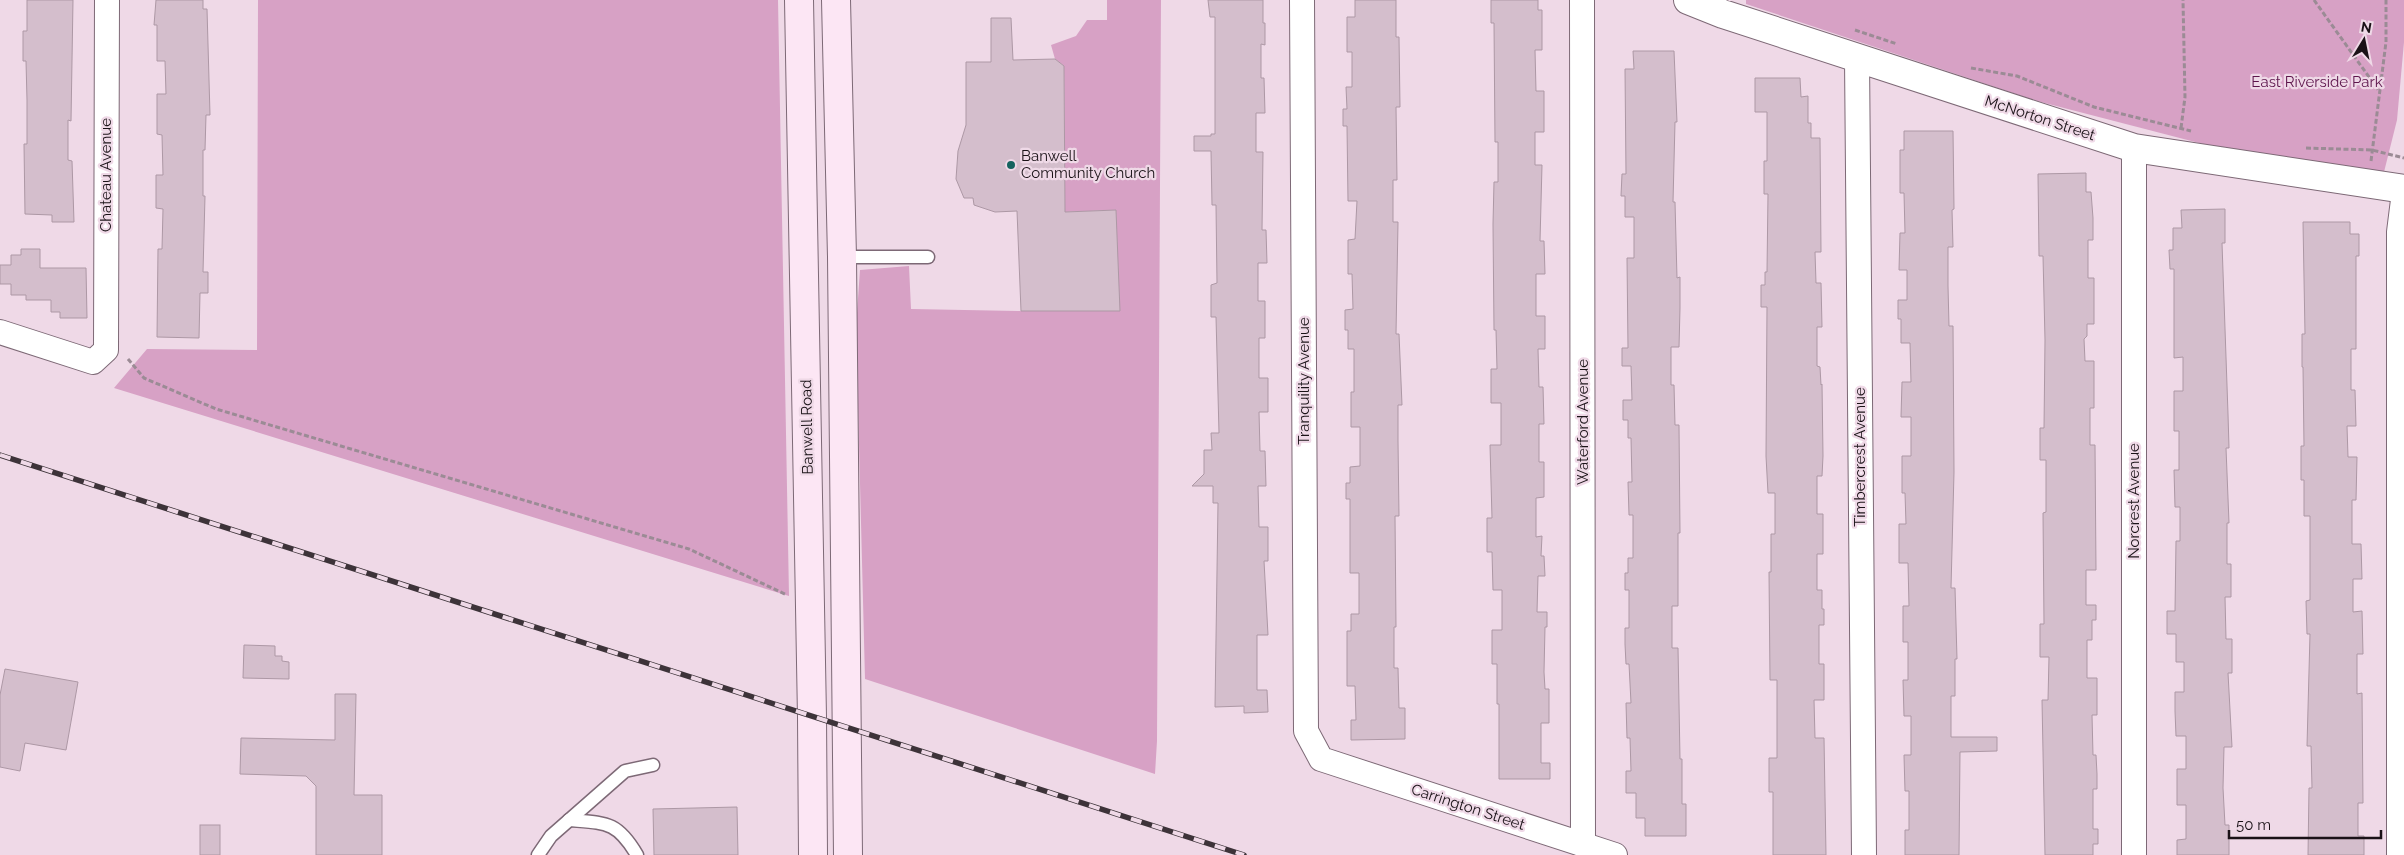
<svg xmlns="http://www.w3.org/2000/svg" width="2404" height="855" font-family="Raleway,sans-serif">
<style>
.green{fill:#d7a1c5}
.building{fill:#d4becc;stroke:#ad98a5}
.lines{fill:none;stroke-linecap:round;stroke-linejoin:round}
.service-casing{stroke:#7d6976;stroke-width:15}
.minor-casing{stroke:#7d6976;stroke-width:26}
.tertiary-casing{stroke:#7d6976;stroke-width:30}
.secondary-casing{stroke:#7d6976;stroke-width:30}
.path{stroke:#9b8b95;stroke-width:3;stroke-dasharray:5 2.5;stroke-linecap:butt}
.service{stroke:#fff;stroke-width:12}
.minor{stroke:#fff;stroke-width:24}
.tertiary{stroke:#fff;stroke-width:28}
.secondary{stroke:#fce6f4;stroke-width:28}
.rail-casing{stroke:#3d3339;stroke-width:5.5}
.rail{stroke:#efd9e7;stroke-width:4;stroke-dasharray:11;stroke-linecap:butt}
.poi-dot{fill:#15635f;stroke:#efd9e7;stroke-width:2}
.labels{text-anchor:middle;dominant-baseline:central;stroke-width:4.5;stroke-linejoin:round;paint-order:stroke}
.park-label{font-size:15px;fill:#5d154c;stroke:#efd9e7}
.street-label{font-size:15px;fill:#1a1217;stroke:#efd9e7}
.poi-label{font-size:15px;fill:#1a1217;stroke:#efd9e7;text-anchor:start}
</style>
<rect width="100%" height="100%" fill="#efd9e7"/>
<g class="green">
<polygon points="258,0 778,0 789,596 114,388 147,349 257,350"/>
<polygon points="1107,0 1161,0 1157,741 1155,774 865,679 856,327 860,270 909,266 911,309 1021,311 1116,210 1065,212 1064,66 1055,59 1051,45 1076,36 1087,20 1107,20"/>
<polygon points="1746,0 2404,0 2404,42 2397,120 2383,176 2230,151 2037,101 1746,4"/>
</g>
<g class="building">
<polygon points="27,0 73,0 71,121 68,120 68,160 72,161 74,222 52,222 52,215 25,214 24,144 27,144 27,100 26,61 23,61 23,31 27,31"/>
<polygon points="156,0 203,0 203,9 207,9 210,115 206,115 205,150 203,150 203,196 205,196 203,272 208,272 208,293 200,293 199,338 157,337 158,249 162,249 163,209 156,208 156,175 163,175 162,135 157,134 157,94 166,94 165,61 157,61 157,25 154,25"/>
<polygon points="1208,0 1263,0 1263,23 1265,23 1265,45 1261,44 1261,78 1264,78 1265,113 1256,113 1256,152 1263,152 1262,230 1266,230 1267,263 1258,263 1258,301 1265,301 1265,338 1259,338 1259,378 1268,378 1268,412 1259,412 1260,451 1265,451 1266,486 1258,486 1259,527 1268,527 1268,561 1264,561 1268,635 1257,635 1257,690 1267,690 1268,712 1244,713 1244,706 1215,707 1218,503 1213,503 1213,486 1192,486 1204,474 1204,450 1212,450 1211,433 1219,433 1216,317 1211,317 1211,285 1217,283 1216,205 1212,205 1211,151 1194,151 1194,136 1211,136 1211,134 1215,134 1215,17 1210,17"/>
<polygon points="1355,0 1396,0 1396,37 1399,37 1400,107 1396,107 1397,180 1393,180 1393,222 1398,222 1396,334 1399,334 1402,405 1398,405 1398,441 1399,516 1395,516 1396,627 1394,627 1394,668 1398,668 1399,708 1405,708 1405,739 1351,740 1351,720 1356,720 1355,686 1347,686 1347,631 1351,631 1351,614 1359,614 1359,573 1350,573 1350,499 1346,499 1346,483 1350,483 1350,467 1360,466 1360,427 1351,427 1351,392 1354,392 1354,349 1348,349 1348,330 1345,330 1345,310 1353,309 1352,274 1348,274 1348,240 1355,239 1357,201 1348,201 1347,126 1343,126 1343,109 1347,109 1346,87 1352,87 1352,52 1347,52 1347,17 1355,17"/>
<polygon points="1491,0 1538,0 1538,10 1542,10 1542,50 1535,50 1536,91 1544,91 1544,132 1535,132 1535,165 1542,165 1540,241 1544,241 1545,274 1536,274 1536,316 1545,316 1545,349 1538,349 1539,387 1543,387 1544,424 1539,424 1539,462 1544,462 1544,497 1536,498 1536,537 1542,536 1541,556 1544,556 1545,576 1538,576 1537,612 1547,612 1547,627 1545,627 1544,672 1545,689 1549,689 1549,723 1541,723 1541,763 1550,763 1550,779 1499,779 1499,704 1497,704 1497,664 1492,664 1492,630 1502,630 1502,590 1493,590 1492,552 1487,552 1487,518 1492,518 1490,445 1501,445 1501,403 1491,403 1491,369 1497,369 1496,330 1494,330 1493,224 1494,182 1498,182 1498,142 1495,142 1494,23 1491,23"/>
<polygon points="991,18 1011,18 1013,60 1055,59 1064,66 1065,212 1116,210 1120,311 1021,311 1017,211 995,212 974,205 973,198 964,198 956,179 958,151 966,125 966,62 991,62"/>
<polygon points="1633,51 1674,51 1677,122 1675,122 1673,202 1675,202 1677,278 1680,277 1680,308 1679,347 1671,347 1671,385 1674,385 1675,425 1679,425 1680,533 1678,533 1678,606 1672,606 1672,648 1678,648 1680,759 1682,759 1682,804 1686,804 1686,836 1645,836 1645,818 1636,818 1636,793 1626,793 1626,771 1631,771 1630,738 1627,738 1626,703 1631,703 1629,664 1626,664 1625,644 1625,628 1629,628 1629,590 1625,590 1625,573 1628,573 1628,558 1633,558 1633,515 1629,515 1628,482 1632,482 1631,438 1628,438 1628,420 1623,420 1623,400 1632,400 1631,366 1622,366 1622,348 1628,348 1627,258 1634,258 1634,217 1625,217 1625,196 1621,196 1622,174 1626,174 1625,69 1634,69"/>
<polygon points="1755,78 1800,78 1801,97 1808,96 1808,123 1811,123 1811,138 1820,138 1821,252 1815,252 1816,283 1821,283 1822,327 1817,327 1817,366 1820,367 1821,385 1822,384 1823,456 1822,476 1817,476 1817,514 1823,514 1823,554 1817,554 1817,590 1822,590 1822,609 1824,609 1824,625 1819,625 1819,664 1824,664 1824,700 1814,700 1815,738 1824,738 1826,855 1773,855 1773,792 1769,792 1769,758 1777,758 1777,680 1770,680 1769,572 1771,572 1771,534 1775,534 1775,493 1768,493 1766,456 1767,307 1761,307 1761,285 1765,285 1765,272 1767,272 1768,194 1764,194 1764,161 1767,161 1767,112 1755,112"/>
<polygon points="1904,131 1953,131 1954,209 1952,210 1953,247 1948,247 1948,286 1949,326 1953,326 1954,472 1951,588 1955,588 1957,659 1955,659 1955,696 1951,696 1951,737 1997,737 1997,751 1960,752 1959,855 1905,855 1905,830 1909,830 1909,791 1905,791 1904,755 1911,755 1911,716 1904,716 1903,680 1908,680 1908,642 1903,642 1903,606 1909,606 1908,563 1899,563 1899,524 1906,524 1905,493 1902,493 1902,456 1911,456 1911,417 1901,417 1902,382 1911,382 1910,343 1901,343 1901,319 1898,319 1898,300 1907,300 1907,270 1899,270 1900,233 1905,233 1904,193 1900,193 1900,150 1904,150"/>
<polygon points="2086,173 2086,192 2091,192 2093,218 2093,240 2088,240 2088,278 2094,278 2094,324 2087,324 2087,336 2084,339 2085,361 2094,361 2094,408 2090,408 2090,445 2095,445 2096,570 2086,570 2086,605 2096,605 2096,620 2092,620 2092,640 2087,640 2087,678 2097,678 2097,715 2092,715 2093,755 2096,755 2097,774 2097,789 2093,789 2093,829 2098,829 2098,844 2093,844 2093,855 2045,855 2042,700 2048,700 2049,657 2040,657 2040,624 2044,624 2043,513 2046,512 2046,460 2040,460 2040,428 2044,428 2045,340 2043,256 2039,256 2038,174"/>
<polygon points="2225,209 2225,243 2222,243 2228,414 2229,448 2226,448 2229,523 2227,523 2227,564 2231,564 2231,597 2225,597 2226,639 2232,639 2232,673 2228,673 2232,747 2224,747 2223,788 2225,825 2229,825 2229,855 2177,855 2177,840 2186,839 2186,805 2177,805 2177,769 2186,769 2186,736 2176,736 2175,711 2175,692 2184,692 2184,662 2176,662 2176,634 2167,634 2167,611 2175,611 2176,541 2180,541 2180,507 2175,507 2174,470 2179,470 2179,431 2174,431 2174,391 2183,391 2183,357 2174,358 2174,269 2170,269 2169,250 2173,250 2173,228 2182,228 2181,210"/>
<polygon points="2303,222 2350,222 2350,234 2359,234 2359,256 2356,256 2356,349 2351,349 2351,390 2355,390 2356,426 2347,426 2348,457 2357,457 2356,500 2352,500 2352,544 2361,544 2362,579 2353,579 2353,612 2362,611 2363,654 2357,654 2357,694 2362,693 2363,803 2358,803 2358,836 2364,836 2364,855 2308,855 2309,788 2312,788 2311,746 2307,746 2310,634 2307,634 2306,601 2310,600 2310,516 2304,516 2304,480 2301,480 2301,446 2304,446 2303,367 2302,367 2302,334 2305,334"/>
<polygon points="21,249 40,249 40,268 86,268 87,318 60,318 60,312 51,312 51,300 26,300 26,295 11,295 11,284 0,284 0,265 11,265 11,255 21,255"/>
<polygon points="244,645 275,646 275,656 282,656 282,661 289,662 289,679 243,678"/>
<polygon points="5,669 78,682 66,750 25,743 20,771 0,767 0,695"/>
<polygon points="335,694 356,694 354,795 382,795 382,855 316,855 316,786 306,776 240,774 241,738 335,740"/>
<polygon points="737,807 738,855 654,855 653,809"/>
<rect x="200" y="825" width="20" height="30"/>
</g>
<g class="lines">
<g class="service-casing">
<g id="service">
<polyline points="842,257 928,257"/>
<path d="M 569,820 C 606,823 617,821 637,855"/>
<polyline points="538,855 551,836 625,771 653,765"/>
</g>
</g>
<g class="minor-casing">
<g id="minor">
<polyline points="1302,0 1306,731 1321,759 1615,855"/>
<polyline points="1582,0 1583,845"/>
<polyline points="1857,58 1864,855"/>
<polyline points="0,332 93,362 106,350 107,0"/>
<polyline points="2134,855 2134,148"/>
<polyline points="2399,855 2399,232 2404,192"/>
</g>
</g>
<g class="tertiary-casing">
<polyline id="tertiary" points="1688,0 1723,14 2134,148 2404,189"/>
</g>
<g class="secondary-casing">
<g id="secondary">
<polyline points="799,0 812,717 813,855"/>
<polyline points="836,0 842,257 848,855"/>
</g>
</g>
<g class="path">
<polyline points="2314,0 2379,91"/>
<polyline points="1855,30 1897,44"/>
<polyline points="1971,68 2017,76 2094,107 2191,131"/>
<polyline points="2181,128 2185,97 2183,0"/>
<polyline points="2306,148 2372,150 2404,158"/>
<polyline points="2371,161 2386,42 2386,0"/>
<polyline points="128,359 144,378 216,409 689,549 787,595"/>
</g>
<use href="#service" class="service"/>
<use href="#minor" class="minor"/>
<use href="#tertiary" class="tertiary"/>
<use href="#secondary" class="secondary"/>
<g class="rail-casing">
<polyline id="rail" points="0,455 1244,855"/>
</g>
<use href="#rail" class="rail"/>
</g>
<circle class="poi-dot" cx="1011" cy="165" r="5"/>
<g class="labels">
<g class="park-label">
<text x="2317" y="82">East Riverside Park</text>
</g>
<g class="street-label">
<text transform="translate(2040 118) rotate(18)">McNorton Street</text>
<text transform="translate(106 175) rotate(-90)">Chateau Avenue</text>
<text transform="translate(1304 381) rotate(-90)">Tranquility Avenue</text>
<text transform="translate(1583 422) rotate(-90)">Waterford Avenue</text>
<text transform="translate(807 427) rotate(-91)">Banwell Road</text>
<text transform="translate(1860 457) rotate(-90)">Timbercrest Avenue</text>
<text transform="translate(2134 501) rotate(-90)">Norcrest Avenue</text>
<text transform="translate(1468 807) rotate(18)">Carrington Street</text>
</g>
<g class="poi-label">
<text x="1021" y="156">Banwell<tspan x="1021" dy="17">Community Church</tspan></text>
</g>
</g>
<g transform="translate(2364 40) rotate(10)" stroke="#efd9e7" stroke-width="4" paint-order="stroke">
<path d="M0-4L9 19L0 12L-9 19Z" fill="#1a1217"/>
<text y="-8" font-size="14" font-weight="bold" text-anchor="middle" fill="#1a1217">N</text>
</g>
<path d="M2229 830v8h152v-8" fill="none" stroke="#1a1217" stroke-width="2.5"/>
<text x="2236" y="830" font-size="15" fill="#1a1217" stroke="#efd9e7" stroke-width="4" paint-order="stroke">50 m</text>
</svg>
